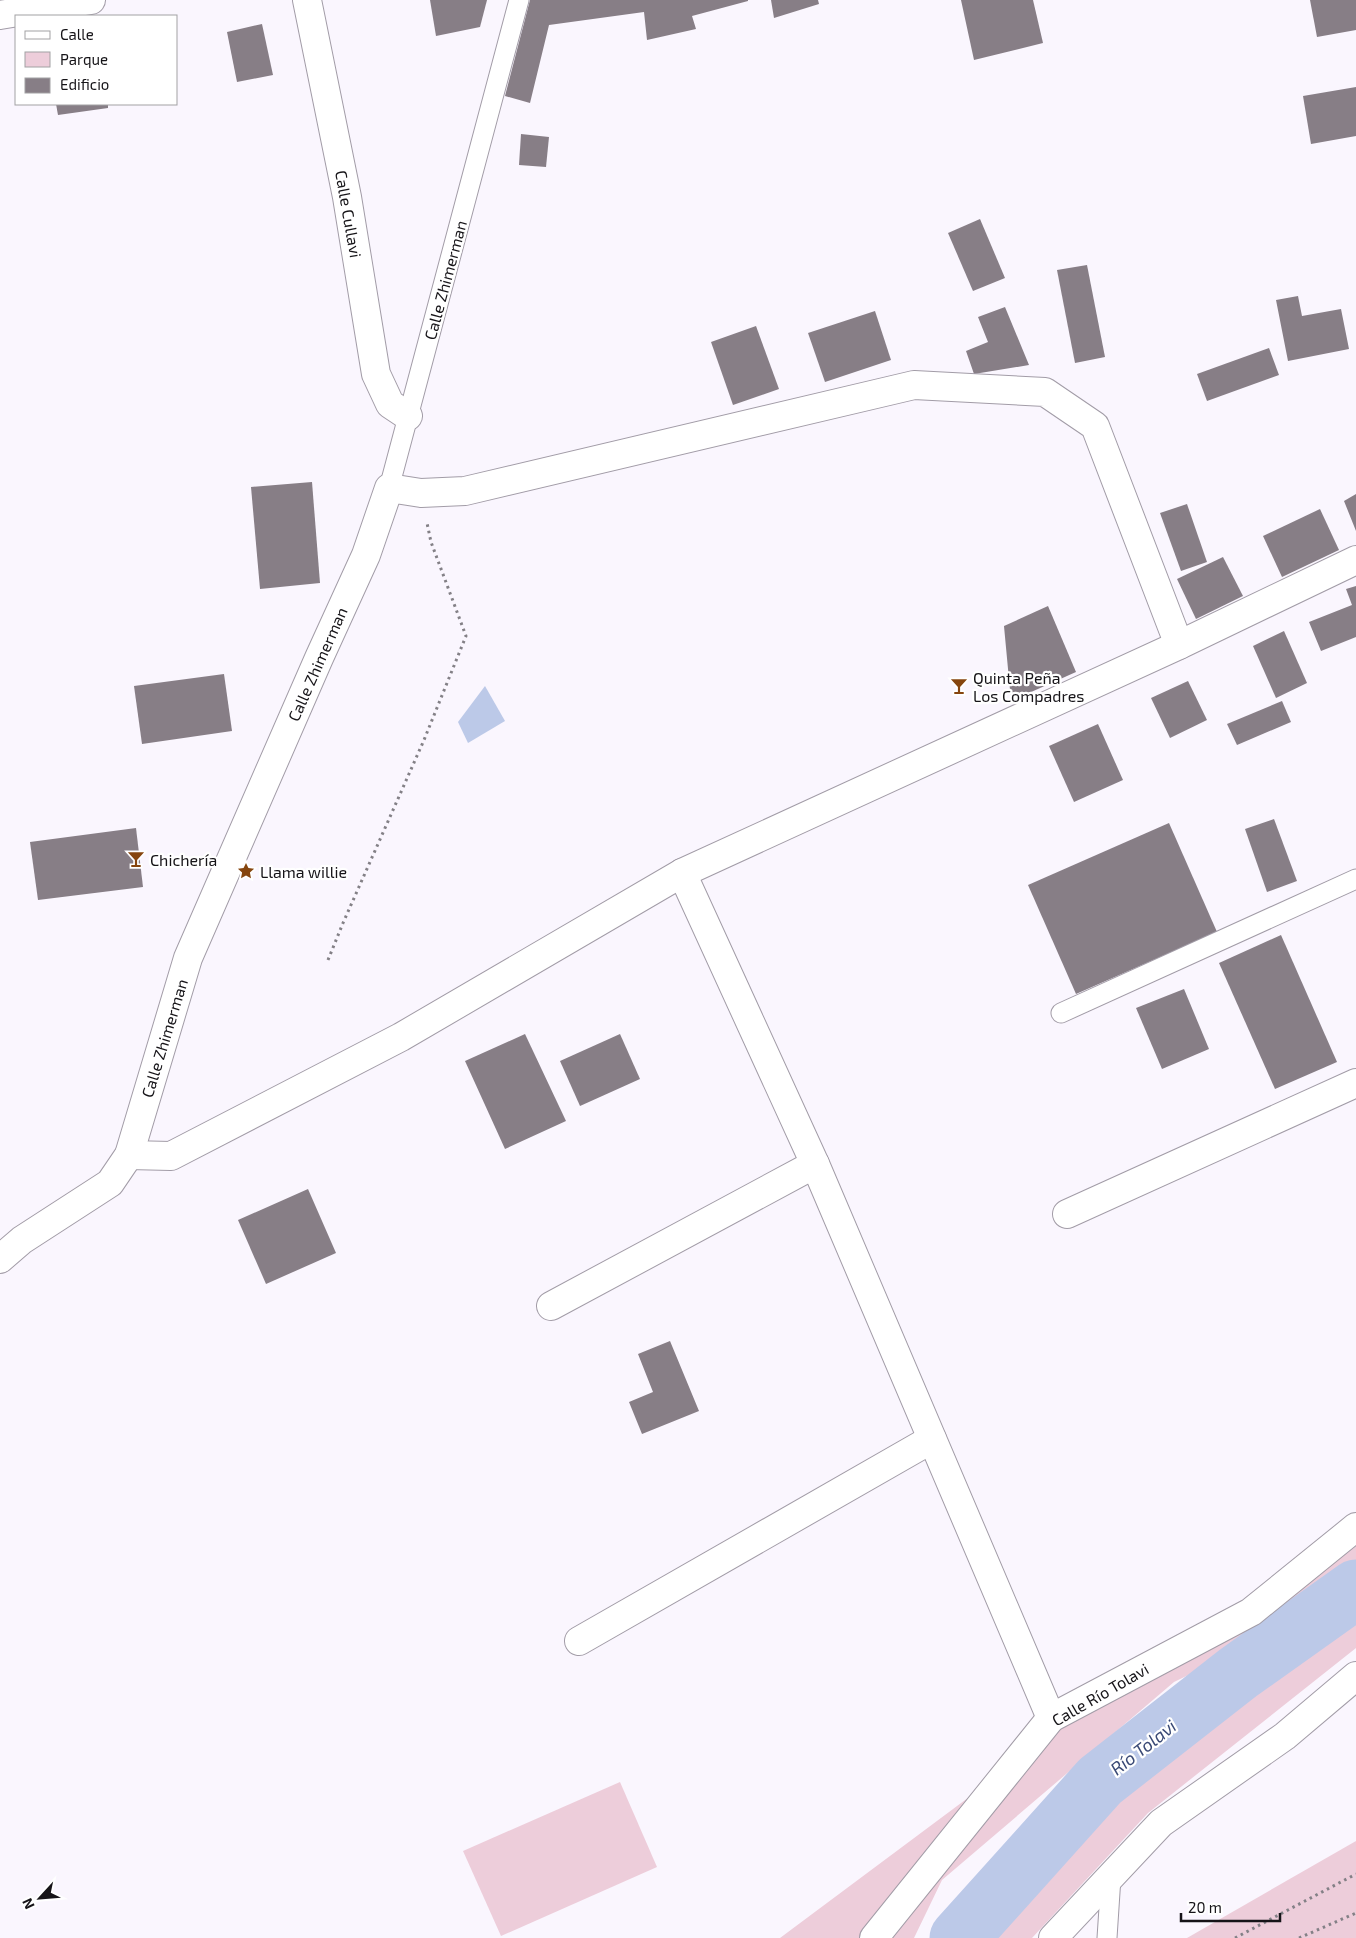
<svg xmlns="http://www.w3.org/2000/svg" width="1356" height="1938" font-family="'Exo 2',sans-serif">
<style>
.green{fill:#edcdda}
.water{fill:#bcc9e8}
.lines{fill:none;stroke-linecap:round;stroke-linejoin:round}
.river{stroke:#bcc9e8;stroke-width:59}
.building{fill:#877e86}
.service-casing{stroke:#a29ca7;stroke-width:21}
.minor-casing{stroke:#a29ca7;stroke-width:30}
.secondary-casing{stroke:#a29ca7;stroke-width:30}
.path{stroke:#838086;stroke-width:3;stroke-dasharray:2.5 4;stroke-linecap:butt}
.service{stroke:#fff;stroke-width:19}
.minor{stroke:#fff;stroke-width:28}
.secondary{stroke:#fff;stroke-width:28}
.labels{text-anchor:middle;dominant-baseline:central;stroke-width:4.5;stroke-linejoin:round;paint-order:stroke}
.street-label{font-size:16px;fill:#161418;stroke:#fff}
.poi-label{font-size:16px;fill:#161418;stroke:#fff;text-anchor:start}
.water-label{font-size:18px;font-style:italic;fill:#3a4a76;stroke:#fff}
</style>
<rect width="100%" height="100%" fill="#faf6fe"/>
<g class="green">
<polygon points="1356,1539 1356,1573 1240,1650 1174,1682 942,1880 914,1938 780,1938 1059,1730 1238,1633"/>
<polygon points="1356,1609 1356,1648 1148,1813 1032,1938 987,1938 1107,1791"/>
<polygon points="620,1782 657,1867 501,1936 463,1851"/>
<polygon points="1356,1841 1356,1938 1187,1938"/>
</g>
<polygon class="water" points="485,686 505,721 468,743 458,722"/>
<g class="lines">
<polyline class="river" points="959,1938 1100,1781 1238,1673 1356,1589"/>
</g>
<g class="building">
<polygon points="430,0 487,0 480,27 436,36"/>
<polygon points="530,0 748,0 748,1 692,16 696,29 647,40 644,12 549,25 530,103 505,96"/>
<polygon points="771,0 818,0 819,4 774,18"/>
<polygon points="961,0 1033,0 1043,43 974,60"/>
<polygon points="1310,0 1356,0 1356,30 1317,37"/>
<polygon points="262,24 273,75 237,82 227,32"/>
<polygon points="1356,87 1356,136 1311,144 1303,96"/>
<polygon points="56,104 108,104 108,108 58,115"/>
<polygon points="521,134 549,137 546,167 519,165"/>
<polygon points="980,219 1005,278 973,291 948,233"/>
<polygon points="1087,265 1105,357 1075,363 1057,270"/>
<polygon points="1298,296 1302,316 1341,309 1349,349 1288,361 1276,300"/>
<polygon points="1005,307 1029,365 974,374 966,351 988,342 978,317"/>
<polygon points="875,311 891,360 825,382 808,333"/>
<polygon points="756,326 779,389 733,405 711,342"/>
<polygon points="1269,348 1279,375 1207,401 1197,374"/>
<polygon points="312,482 320,583 260,589 251,487"/>
<polygon points="1356,494 1356,531 1344,501"/>
<polygon points="1187,504 1207,562 1181,571 1160,513"/>
<polygon points="1320,509 1339,550 1282,577 1263,536"/>
<polygon points="1223,557 1243,596 1196,619 1177,579"/>
<polygon points="1356,586 1356,637 1321,651 1309,622 1352,605 1346,589"/>
<polygon points="1048,606 1076,672 1011,701 1004,626"/>
<polygon points="1284,631 1307,683 1276,698 1253,646"/>
<polygon points="224,674 232,731 142,744 134,686"/>
<polygon points="1188,681 1207,720 1170,738 1151,698"/>
<polygon points="1282,701 1291,722 1237,745 1227,724"/>
<polygon points="1098,724 1123,780 1074,802 1049,746"/>
<polygon points="1274,819 1297,881 1267,892 1245,829"/>
<polygon points="1169,823 1217,932 1076,994 1028,885"/>
<polygon points="136,828 143,887 38,900 30,842"/>
<polygon points="1281,935 1337,1062 1275,1089 1219,963"/>
<polygon points="1184,989 1209,1049 1162,1069 1136,1008"/>
<polygon points="525,1034 566,1121 505,1149 465,1061"/>
<polygon points="620,1034 640,1079 580,1106 560,1061"/>
<polygon points="308,1189 336,1253 266,1284 238,1220"/>
<polygon points="670,1341 699,1411 642,1434 629,1402 653,1392 638,1354"/>
</g>
<g class="lines">
<g class="service-casing">
<g id="service">
<polyline points="389,488 519,0"/>
<polyline points="1061,1013 1356,879"/>
<polyline points="1107,1938 1111,1877"/>
</g>
</g>
<g class="minor-casing">
<g id="minor">
<polyline points="307,0 347,197 376,374 390,404 408,416"/>
<polyline points="682,873 815,1164 1051,1718"/>
<polyline points="129,1155 171,1156 401,1037 682,873 1179,645 1356,560"/>
<polyline points="1067,1214 1356,1083"/>
<polyline points="0,1259 22,1240 110,1183 129,1155 188,958 319,658 366,555 389,488 421,493 465,491 914,385 1045,392 1095,426 1179,645"/>
<polyline points="551,1306 815,1164"/>
<polyline points="579,1641 932,1439"/>
<polyline points="874,1938 1051,1718 1251,1612 1356,1527"/>
<polyline points="1053,1938 1161,1823 1285,1736 1356,1676"/>
</g>
</g>
<g class="secondary-casing">
<polyline id="secondary" points="0,15 91,0"/>
</g>
<g class="path">
<polyline points="328,960 343,923 424,740 466,636 431,542 427,523"/>
<polyline points="1235,1938 1356,1874"/>
<polyline points="1299,1938 1356,1913"/>
</g>
<use href="#service" class="service"/>
<use href="#minor" class="minor"/>
<use href="#secondary" class="secondary"/>
</g>
<defs>
<g id="bar-bare" transform="scale(1.35)"><path d="M-6-5H6L.8 .8V4.5H3.5V6h-7V4.5H-.8V.8Z" fill="#86450e" stroke="#fff" stroke-width="2.5" paint-order="stroke"/></g>
<g id="sight-bare" transform="scale(1.35)"><path d="M0-6L1.8-2.2L6-1.7L2.9 1.2L3.7 5.4L0 3.3L-3.7 5.4L-2.9 1.2L-6-1.7L-1.8-2.2Z" fill="#86450e" stroke="#fff" stroke-width="2.5" paint-order="stroke"/></g>
</defs>
<g fill-rule="evenodd">
<use href="#bar-bare" x="959" y="686"/>
<use href="#bar-bare" x="136" y="859"/>
<use href="#sight-bare" x="246" y="871"/>
</g>
<g class="labels">
<g class="street-label">
<text transform="translate(349 214) rotate(80)">Calle Cullavi</text>
<text transform="translate(445 280) rotate(-75)">Calle Zhimerman</text>
<text transform="translate(317 664) rotate(-66)">Calle Zhimerman</text>
<text transform="translate(164 1038) rotate(-73)">Calle Zhimerman</text>
<text transform="translate(1100 1694) rotate(-30)">Calle Río Tolavi</text>
</g>
<g class="poi-label">
<text x="973" y="677">Quinta Peña<tspan x="973" dy="18">Los Compadres</tspan></text>
<text x="150" y="859">Chichería</text>
<text x="260" y="871">Llama willie</text>
</g>
<g class="water-label">
<text transform="translate(1143 1747) rotate(-38)">Río Tolavi</text>
</g>
</g>
<rect x="15" y="15" width="162" height="90" fill="#ffffff" stroke="#a2a1a3"/>
<rect x="25" y="31" width="25" height="8" fill="#ffffff" stroke="#a2a1a3"/>
<text x="60" y="40" font-size="15" fill="#161418">Calle</text>
<rect x="25" y="52" width="25" height="15" fill="#edcdda" stroke="#a2a1a3"/>
<text x="60" y="65" font-size="15" fill="#161418">Parque</text>
<rect x="25" y="78" width="25" height="15" fill="#877e86" stroke="#a2a1a3"/>
<text x="60" y="90" font-size="15" fill="#161418">Edificio</text>
<g transform="translate(40 1898) rotate(244)" stroke="#ffffff" stroke-width="4" paint-order="stroke">
<path d="M0-4L9 19L0 12L-9 19Z" fill="#161418"/>
<text y="-8" font-size="14" font-weight="bold" text-anchor="middle" fill="#161418">N</text>
</g>
<path d="M1181 1913v8h99v-8" fill="none" stroke="#161418" stroke-width="2.5"/>
<text x="1188" y="1913" font-size="15" fill="#161418" stroke="#ffffff" stroke-width="4" paint-order="stroke">20 m</text>
</svg>
